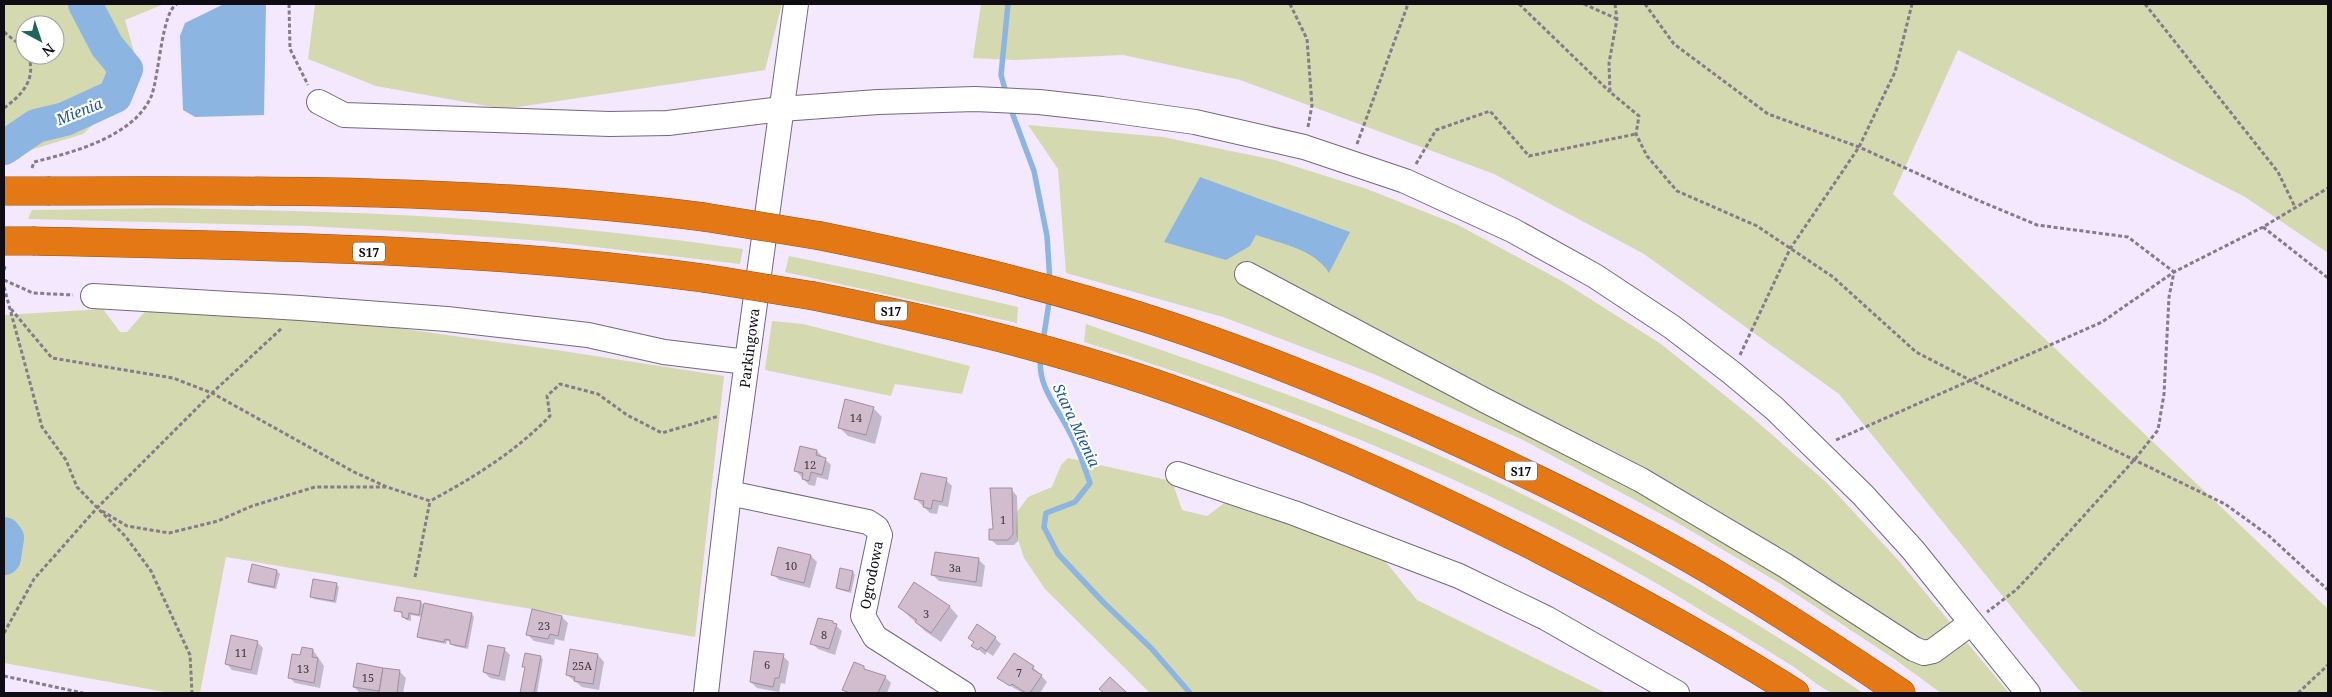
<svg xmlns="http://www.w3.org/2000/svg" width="2332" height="697" font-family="'Noto Serif',serif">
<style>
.green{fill:#d5d9b0;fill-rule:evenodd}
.water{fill:#8cb5e2}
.shadow{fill:#0003}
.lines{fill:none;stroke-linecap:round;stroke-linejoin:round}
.stream{stroke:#8cb5e2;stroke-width:5.5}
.river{stroke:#8cb5e2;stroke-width:34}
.building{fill:#d1bdcd;stroke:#a28e9e}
.minor-casing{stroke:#73697c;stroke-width:26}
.highway-casing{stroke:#9a5214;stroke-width:29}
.path{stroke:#837c8a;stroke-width:3;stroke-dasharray:4 2.5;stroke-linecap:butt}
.minor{stroke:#fff;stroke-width:24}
.highway{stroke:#e47815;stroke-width:28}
.highway-bridge-casing{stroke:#9a5214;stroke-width:29;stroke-linecap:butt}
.highway-bridge{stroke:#e47815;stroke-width:28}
.labels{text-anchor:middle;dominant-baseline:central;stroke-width:4.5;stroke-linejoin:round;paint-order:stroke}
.number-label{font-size:11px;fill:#403842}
.shield{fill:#fff;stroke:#58555a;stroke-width:1}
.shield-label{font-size:12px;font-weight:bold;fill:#100c13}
.street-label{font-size:14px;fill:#100c13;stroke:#fff}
.water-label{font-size:15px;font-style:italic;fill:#1f5991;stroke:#fff}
</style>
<rect width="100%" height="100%" fill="#f3e8fe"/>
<g class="green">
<path d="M 4,4 L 164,4 L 125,20 L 137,62 L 130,90 L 83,134 L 4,158 ZM 25,25 L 55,25 L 55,55 L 25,55 Z"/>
<polygon points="315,4 782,4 765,70 504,109 376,86 308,59"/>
<polygon points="981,4 2328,4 2328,253 2245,197 1958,50 1893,194 2328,609 2328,693 2084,693 2078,689 1839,394 1644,254 1494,174 1240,80 1123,55 1014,60 973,58"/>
<polygon points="1028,125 1163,137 1275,160 1367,189 1458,225 1562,281 1661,344 1754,419 1826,482 1899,561 2009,693 1941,693 1893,658 1781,584 1676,522 1523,440 1376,375 1223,317 1066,273 1058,169"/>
<path d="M 170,208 C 246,210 324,211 400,215 C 515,221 629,233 743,249 L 740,264 L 543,241 L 432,233 L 307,226 L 28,219 L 32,210 Z"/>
<polygon points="789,256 876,274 1018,307 1017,323 785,272"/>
<polygon points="148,308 390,327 563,351 724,376 695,637 226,557 200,693 170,693 4,663 4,315 103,309 120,332 127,332"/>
<polygon points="772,321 803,324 970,366 962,394 895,384 891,396 765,370"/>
<path d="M 1086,324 C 1204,365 1322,404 1436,454 C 1586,520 1728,602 1863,693 C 1854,693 1842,696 1833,693 C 1823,690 1804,674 1794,667 C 1761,646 1727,626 1694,606 C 1505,490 1295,408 1084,342 Z"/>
<polygon points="1068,458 1172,481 1182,510 1207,516 1227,501 1384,560 1417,600 1606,693 1150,693 1045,589 1024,558 1016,534 1017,512 1028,497 1052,487 1061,465"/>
</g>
<g class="water">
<polygon points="224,4 266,4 264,115 195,117 183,110 180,36 185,23"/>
<path d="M 1200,177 L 1350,232 L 1329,273 C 1314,249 1282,244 1256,235 L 1250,246 L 1226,260 L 1164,242 Z"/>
</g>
<g class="shadow">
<polygon points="873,408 882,417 875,444 848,436 839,427"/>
<polygon points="801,448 817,451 831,465 828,480 817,477 815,486 809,485 796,471"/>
<polygon points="946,480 952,486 948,507 939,505 937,514 930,513 915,498"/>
<polygon points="1011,489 1017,496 1018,541 1014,545 997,545 990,539"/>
<polygon points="779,548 811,556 817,562 810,588 779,580 773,574"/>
<polygon points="936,553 979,560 985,566 982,587 939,581 933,575"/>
<polygon points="253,566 277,571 280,574 276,589 252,584 250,581"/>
<polygon points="853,572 855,575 851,593 840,590 837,588"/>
<polygon points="337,585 339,587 336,603 314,599 311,596"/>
<polygon points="421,602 424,606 472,614 474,617 468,649 454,646 451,642 447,641 446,644 421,639 418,636 422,617 411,615 411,621 406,620 403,614 396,610"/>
<polygon points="949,606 958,616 941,642 925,631 899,607"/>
<polygon points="562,617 568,623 564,641 555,639 554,645 534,641 528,635"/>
<polygon points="832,622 842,631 835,655 818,649 812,643"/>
<polygon points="969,638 995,638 1001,644 993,656 987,652 985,655 973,645 975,643"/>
<polygon points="257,642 263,648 257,675 232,670 226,663"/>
<polygon points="504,649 510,655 505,681 490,678 484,672"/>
<polygon points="313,650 324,666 320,688 295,683 289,677 301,657"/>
<polygon points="571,650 598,655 604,662 599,690 582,687 567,675"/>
<polygon points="783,656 789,662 785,684 781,683 779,692 757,688 751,682"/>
<polygon points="540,657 543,659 537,693 522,693 526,669 524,666"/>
<polygon points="855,664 875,675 876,673 885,677 891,683 887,693 847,693 843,690"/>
<polygon points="358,665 400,672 406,678 403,693 360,693 354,687"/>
<polygon points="1033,667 1047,682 1040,693 1023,693 1005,683 999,677"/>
</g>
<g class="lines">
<g class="stream">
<polyline points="1007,96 1001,75 1008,4"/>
<polyline points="1010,107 1034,171 1047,236 1050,282"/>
<polyline points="1043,341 1050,296"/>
<path d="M 1041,356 C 1036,385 1058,408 1070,433 C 1079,449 1084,467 1090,483 L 1075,502 L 1046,513 L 1044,527 L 1058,554 L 1104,603 L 1151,648 L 1190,693"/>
</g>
<g class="river">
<polyline points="4,148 36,126 65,119 115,96 126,69 107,46 85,4"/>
<polyline points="4,534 7,538 4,558"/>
</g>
</g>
<g class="building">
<polygon points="845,399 874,407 866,435 838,428"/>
<polygon points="800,446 817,450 816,455 826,458 822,475 811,472 809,481 802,479 803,473 794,471"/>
<polygon points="921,473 947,478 942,502 933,500 931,509 923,507 924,501 914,499"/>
<polygon points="990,488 1012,488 1013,534 1008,540 989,540 989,529 993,529"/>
<polygon points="778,547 811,555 804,583 771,575"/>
<polygon points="935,552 979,558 976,582 931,575"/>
<polygon points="252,564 277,570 274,587 248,582"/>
<polygon points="840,568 853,571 849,591 836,588"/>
<polygon points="313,579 337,583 334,601 310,597"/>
<polygon points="914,582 950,606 931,633 915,622 917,620 898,607"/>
<polygon points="397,597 421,601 419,615 409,613 408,619 402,617 402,612 394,611"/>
<polygon points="424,603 472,613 465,647 450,644 450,640 445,639 444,642 417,637"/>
<polygon points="532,609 562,616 558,636 550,634 548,639 526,635"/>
<polygon points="818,618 833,621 833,623 837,624 829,649 810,644"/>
<polygon points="977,624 996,637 986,651 981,647 978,650 971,646 974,642 968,638"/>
<polygon points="231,635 258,641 251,670 225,664"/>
<polygon points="488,645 505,648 499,676 483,672"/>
<polygon points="302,647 313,649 312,657 318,658 314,683 288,678 292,654 300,655"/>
<polygon points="570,649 598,654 593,684 574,681 575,677 566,675"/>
<polygon points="754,651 784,654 779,678 775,678 773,687 750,682"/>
<polygon points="525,653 541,656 534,693 520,693 525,667 522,667"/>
<polygon points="1014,653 1034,666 1032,669 1042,675 1030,693 1026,693 1012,684 1010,686 997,678"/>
<polygon points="854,662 864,666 864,669 886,676 878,693 850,693 842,690"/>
<polygon points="357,663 383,668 379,691 353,687"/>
<polygon points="383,668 400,670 397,693 379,693"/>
<polygon points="1110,677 1126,692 1128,693 1104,693 1099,689"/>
</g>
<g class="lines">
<g class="minor-casing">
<g id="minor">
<polyline points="319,102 344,115 610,124 668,123 781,109 878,102 975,99 1039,102 1102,109 1195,122 1304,147 1405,181 1512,230 1595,276 1672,327 1732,373 1775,409 1863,495 1913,550 2028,693"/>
<polyline points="1247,274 1486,401 1641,480 1786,566 1914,649 1924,653 1933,651 1971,623"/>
<polyline points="93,296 300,308 447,319 588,335 664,352 747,362"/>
<polyline points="1178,474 1294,513 1459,576 1546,618 1677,693"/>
<polyline points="729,493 868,522 877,528 880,535 863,616 875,637 963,693"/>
<polyline points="706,693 729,493 796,4"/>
</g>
</g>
<g class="highway-casing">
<g id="highway">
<path d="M 50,191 C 268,190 488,189 704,217"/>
<path d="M 821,236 C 934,259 1045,285 1155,321 C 1262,356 1366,399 1469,447 C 1551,485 1633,525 1711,571 C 1776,610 1839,651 1901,693"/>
<path d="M 35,241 C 257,246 482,248 703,278"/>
<path d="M 814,296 C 928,319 1041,345 1151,382 C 1286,428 1416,486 1543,551 C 1629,595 1713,641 1795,693"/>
</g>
</g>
<g class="path">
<polyline points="289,4 290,49 308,85"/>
<polyline points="1290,4 1307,39 1312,105 1308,127"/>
<polyline points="1519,4 1610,92"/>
<polyline points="1584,4 1617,19"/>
<polyline points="1615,4 1617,19 1609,63 1610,92 1639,116 1636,134 1647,156 1677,191 1757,226 1833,277 1916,352 1972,381 2225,504 2268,535 2328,590"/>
<polyline points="1645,4 1674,44 1768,114 1859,147 1956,191 2037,225 2128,237 2174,272 2169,297 2164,394 2158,430 2135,459 2033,572 2016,590 1987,612"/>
<polyline points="2145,4 2278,172 2295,207"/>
<polyline points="4,32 25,49"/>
<path d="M 4,108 C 22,95 37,79 28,55"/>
<polyline points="1357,144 1408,4"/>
<polyline points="1416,164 1436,130 1490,111 1529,156 1636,134"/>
<path d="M 32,168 L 34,162 C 69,153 106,144 135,119 C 141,113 150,102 152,94 C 159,75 162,11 177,4"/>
<polyline points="2263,227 2328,278"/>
<polyline points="4,270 6,264"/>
<polyline points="4,280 33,293 73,295"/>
<polyline points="4,287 42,427 66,460 77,487 126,537 151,571 190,655 192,693"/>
<path d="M 11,309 L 52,358 L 173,378 L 212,393 L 354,472 L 387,487 L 430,501 C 473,478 515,452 550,416 L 547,396 L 560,384 L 598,394 L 627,415 L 662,433 L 719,416"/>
<polyline points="1740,355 1790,249 1859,147 1895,72 1912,4"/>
<polyline points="1836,440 2102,322 2174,272 2263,227 2328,188"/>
<polyline points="102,511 127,526 169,533 218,521 252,506 315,487 386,487"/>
<polyline points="415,577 430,501"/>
<polyline points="4,633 34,579 97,508 212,393 282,328"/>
<polyline points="4,676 83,693"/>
<polyline points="2298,693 2328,665"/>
</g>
<use href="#minor" class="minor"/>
<use href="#highway" class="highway"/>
<g class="highway-bridge-casing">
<g id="highway-bridge">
<polyline points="4,191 50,191"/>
<polyline points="704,217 821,236"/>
<polyline points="4,241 35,241"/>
<polyline points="703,278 814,296"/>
</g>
</g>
<use href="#highway-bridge" class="highway-bridge"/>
</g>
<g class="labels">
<g class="number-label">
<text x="856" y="417">14</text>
<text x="810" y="464">12</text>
<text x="1003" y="519">1</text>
<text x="791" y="565">10</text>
<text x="955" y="567">3a</text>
<text x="926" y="613">3</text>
<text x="544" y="625">23</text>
<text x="824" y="634">8</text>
<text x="241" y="652">11</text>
<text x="767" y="664">6</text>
<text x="582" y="665">25A</text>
<text x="303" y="668">13</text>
<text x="1019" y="672">7</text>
<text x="368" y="677">15</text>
</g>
<g class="shield">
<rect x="353" y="242.5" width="32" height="19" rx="4"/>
<rect x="875" y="301.5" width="32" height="19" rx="4"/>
<rect x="1505" y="461.5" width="32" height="19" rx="4"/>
</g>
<g class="shield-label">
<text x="369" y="252">S17</text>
<text x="891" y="311">S17</text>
<text x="1521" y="471">S17</text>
</g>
<g class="street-label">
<text transform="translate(749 348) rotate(-83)">Parkingowa</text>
<text transform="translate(871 575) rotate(-79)">Ogrodowa</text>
</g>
<g class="water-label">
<text transform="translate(79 111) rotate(-22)">Mienia</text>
<text transform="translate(1077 425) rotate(65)">Stara Mienia</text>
</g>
</g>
<rect width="2332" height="697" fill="none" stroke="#100c13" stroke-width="10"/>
<g transform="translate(40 40) rotate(140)"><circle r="24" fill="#ffffff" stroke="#9f9ea1"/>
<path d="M0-4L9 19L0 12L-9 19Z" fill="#1e665d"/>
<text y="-8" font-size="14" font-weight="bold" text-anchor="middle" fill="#100c13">N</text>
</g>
</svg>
